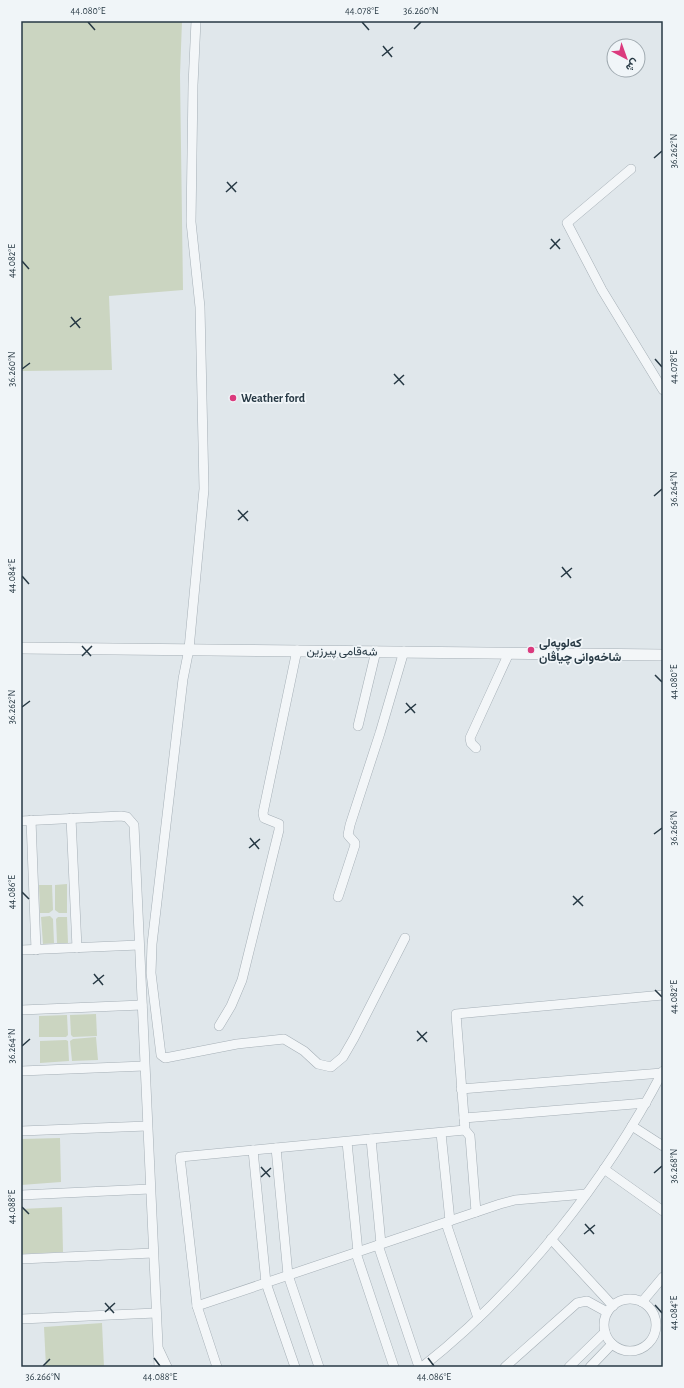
<svg xmlns="http://www.w3.org/2000/svg" width="684" height="1388" font-family="'Alegreya Sans',Vazirmatn,sans-serif">
<style>
.green{fill:#cbd5c1}
.lines{fill:none;stroke-linecap:round;stroke-linejoin:round}
.minor-casing{stroke:#a5afb6;stroke-width:10}
.tertiary-casing{stroke:#a5afb6;stroke-width:12}
.minor{stroke:#f3f6f8;stroke-width:9}
.tertiary{stroke:#f3f6f8;stroke-width:11}
.ticks{fill:none;stroke:#273944;stroke-width:1.5}
.poi-dot{fill:#db3a7d;stroke:#f0f5f8;stroke-width:1.5}
.labels{text-anchor:middle;dominant-baseline:central;stroke-width:3.5;stroke-linejoin:round;paint-order:stroke}
.poi-label{font-size:12px;font-weight:bold;fill:#273944;stroke:#f0f5f8;text-anchor:start}
.street-label{font-size:12px;fill:#273944;stroke:#f0f5f8}
.neatline{fill:none;stroke:#273944;stroke-width:1.5}
.ticks-label{font-size:10px;text-anchor:middle;fill:#273944}
</style>
<rect width="100%" height="100%" fill="#e0e7eb"/>
<g class="green">
<polygon points="21,21 182,21 180,75 183,290 109,296 112,370 22,371"/>
<polygon points="67,884 67,913 59,913 55,910 55,885"/>
<polygon points="39,885 52,885 53,910 49,913 40,913"/>
<polygon points="50,916 53,919 54,943 43,944 41,917"/>
<polygon points="58,917 67,917 68,943 57,943 56,919"/>
<polygon points="96,1014 97,1036 73,1037 71,1035 70,1015"/>
<polygon points="67,1015 68,1035 66,1037 39,1037 39,1016"/>
<polygon points="96,1037 98,1060 72,1061 70,1041 73,1039"/>
<polygon points="66,1040 68,1041 69,1061 40,1063 40,1041"/>
<polygon points="60,1138 61,1182 21,1185 21,1139"/>
<polygon points="62,1207 63,1252 21,1254 21,1209"/>
<polygon points="102,1323 104,1367 46,1367 44,1327"/>
</g>
<g class="lines">
<g class="minor-casing">
<g id="minor">
<polyline points="196,21 193,85 191,222 200,307 204,489 189,649 183,679 152,944 151,973 161,1055 165,1058 237,1044 284,1039 304,1051 318,1064 331,1067 343,1057 354,1038 405,938"/>
<polyline points="631,169 567,223 602,290 663,390"/>
<polyline points="358,726 376,651"/>
<polyline points="476,748 471,743 470,738 509,653"/>
<polyline points="71,818 77,948"/>
<polyline points="31,820 36,950"/>
<polyline points="21,821 121,816 127,817 134,825 159,1367"/>
<polyline points="338,897 355,845 355,843 348,835 350,825 380,733 404,651"/>
<polyline points="21,950 139,945"/>
<polyline points="21,1010 142,1005"/>
<polyline points="219,1026 231,1006 242,980 279,830 279,824 264,818 263,813 297,650"/>
<polyline points="21,1071 144,1066"/>
<polyline points="461,1089 662,1073"/>
<polyline points="464,1118 646,1103"/>
<polyline points="632,1126 663,1146"/>
<polyline points="21,1131 147,1126"/>
<polyline points="441,1133 450,1221"/>
<polyline points="371,1139 381,1244"/>
<polyline points="347,1142 358,1252"/>
<polyline points="276,1148 288,1275 319,1367"/>
<polyline points="253,1150 266,1283 295,1367"/>
<polyline points="604,1169 663,1211"/>
<polyline points="21,1195 150,1189"/>
<polyline points="476,1212 470,1136 465,1130 456,1014 663,995"/>
<polyline points="446,1223 478,1318"/>
<polyline points="551,1239 613,1306"/>
<polyline points="378,1245 419,1367"/>
<polyline points="356,1253 394,1367"/>
<polyline points="21,1259 153,1253"/>
<circle cx="630" cy="1325" r="26"/>
<polyline points="642,1302 663,1277"/>
<polyline points="197,1306 500,1204 515,1200 586,1194"/>
<polyline points="21,1319 156,1313"/>
<polyline points="159,1350 167,1367"/>
<polyline points="217,1367 197,1306 180,1157 465,1130"/>
<path d="M 422,1367 C 521,1289 605,1182 663,1071"/>
<polyline points="505,1367 577,1303 587,1301 607,1312"/>
<polyline points="569,1367 605,1332"/>
<polyline points="590,1367 612,1344"/>
</g>
</g>
<g class="tertiary-casing">
<polyline id="tertiary" points="21,648 663,655"/>
</g>
<use href="#minor" class="minor"/>
<use href="#tertiary" class="tertiary"/>
</g>
<path class="ticks" d="M 88,22 L 95,30M 362,22 L 369,30M 414,29 L 421,22M 383,46 L 392,57M 382,56 L 393,47M 654,158 L 662,151M 227,182 L 236,192M 226,192 L 237,182M 551,239 L 560,249M 550,249 L 560,239M 22,261 L 29,269M 71,317 L 80,328M 70,327 L 81,318M 655,359 L 662,367M 22,369 L 30,363M 394,374 L 404,385M 394,384 L 404,375M 654,496 L 662,489M 238,510 L 248,521M 238,520 L 248,511M 562,567 L 571,578M 22,576 L 29,584M 561,577 L 572,568M 82,646 L 91,656M 82,656 L 92,646M 655,675 L 662,682M 406,703 L 415,713M 22,707 L 30,701M 405,713 L 416,704M 654,834 L 662,828M 250,838 L 259,849M 249,848 L 260,839M 22,892 L 29,899M 573,896 L 583,906M 573,905 L 583,896M 94,974 L 103,985M 93,984 L 104,975M 655,990 L 662,997M 417,1031 L 427,1042M 417,1041 L 427,1032M 22,1046 L 30,1039M 261,1167 L 270,1177M 654,1173 L 662,1166M 261,1177 L 271,1168M 22,1207 L 29,1214M 585,1224 L 594,1234M 584,1234 L 595,1225M 105,1303 L 114,1313M 655,1305 L 662,1313M 105,1312 L 115,1303M 154,1358 L 160,1366M 428,1358 L 434,1366M 43,1366 L 50,1359"/>
<g class="poi-dot">
<circle cx="233" cy="398" r="4"/>
<circle cx="531" cy="650" r="4"/>
</g>
<g class="labels">
<g class="poi-label">
<text x="241" y="398">Weather ford</text>
<text x="539" y="643">کەلوپەلی<tspan x="539" dy="14">شاخەوانی چیاڤان</tspan></text>
</g>
<g class="street-label">
<text transform="translate(342 651) rotate(1)">شەقامی پیرزین</text>
</g>
</g>
<rect width="684" height="1388" fill="none" stroke="#f0f5f8" stroke-width="44"/>
<g transform="translate(626 58) rotate(139)"><circle r="19" fill="#f0f5f8" stroke="#a0aab0"/>
<path d="M0-3L7 15L0 10L-7 15Z" fill="#db3a7d"/>
<text y="-6" font-size="11" font-weight="bold" text-anchor="middle" fill="#273944">ش</text>
</g>
<rect x="22" y="22" width="640" height="1344" class="neatline"/>
<g class="ticks-label">
<text x="88" y="14">44.080°E</text>
<text x="362" y="14">44.078°E</text>
<text x="421" y="14">36.260°N</text>
<text transform="translate(673 151) rotate(-90)" y="4">36.262°N</text>
<text transform="translate(11 261) rotate(-90)" y="4">44.082°E</text>
<text transform="translate(673 367) rotate(-90)" y="4">44.078°E</text>
<text transform="translate(11 369) rotate(-90)" y="4">36.260°N</text>
<text transform="translate(673 489) rotate(-90)" y="4">36.264°N</text>
<text transform="translate(11 576) rotate(-90)" y="4">44.084°E</text>
<text transform="translate(673 682) rotate(-90)" y="4">44.080°E</text>
<text transform="translate(11 707) rotate(-90)" y="4">36.262°N</text>
<text transform="translate(673 828) rotate(-90)" y="4">36.266°N</text>
<text transform="translate(11 892) rotate(-90)" y="4">44.086°E</text>
<text transform="translate(673 997) rotate(-90)" y="4">44.082°E</text>
<text transform="translate(11 1046) rotate(-90)" y="4">36.264°N</text>
<text transform="translate(673 1166) rotate(-90)" y="4">36.268°N</text>
<text transform="translate(11 1207) rotate(-90)" y="4">44.088°E</text>
<text transform="translate(673 1313) rotate(-90)" y="4">44.084°E</text>
<text x="43" y="1380">36.266°N</text>
<text x="160" y="1380">44.088°E</text>
<text x="434" y="1380">44.086°E</text>
</g>
</svg>
